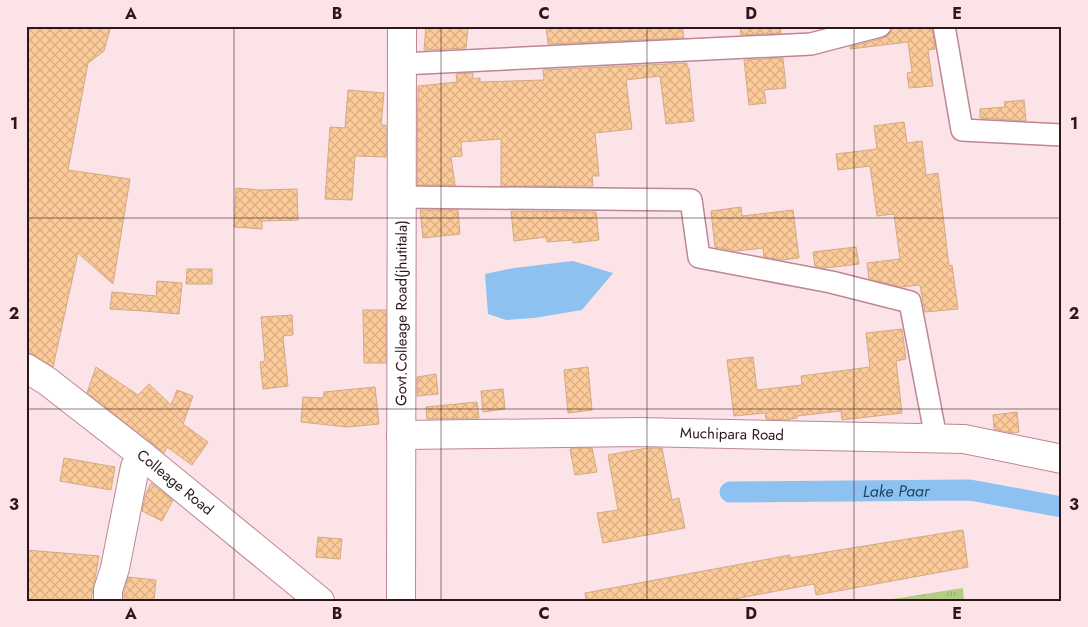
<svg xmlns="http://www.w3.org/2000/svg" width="1088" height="627" font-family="Jost,sans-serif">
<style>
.park{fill:url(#park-tufts)}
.water{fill:#8dc2f0}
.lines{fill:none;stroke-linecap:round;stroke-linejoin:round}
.canal{stroke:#8dc2f0;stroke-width:21}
.building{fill:url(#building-cross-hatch);stroke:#d2aa84}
.street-casing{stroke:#be8792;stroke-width:24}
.secondary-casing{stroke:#be8792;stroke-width:30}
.street{stroke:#fff;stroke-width:21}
.secondary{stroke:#fff;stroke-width:28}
.grid{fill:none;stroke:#2d171c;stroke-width:1;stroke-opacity:0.55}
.labels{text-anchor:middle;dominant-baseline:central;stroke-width:5;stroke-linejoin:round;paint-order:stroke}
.street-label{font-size:15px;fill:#2d171c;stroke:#fce3e8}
.water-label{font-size:16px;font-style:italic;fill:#1c4261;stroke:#fce3e8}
.neatline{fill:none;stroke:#2d171c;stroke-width:2}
.grid-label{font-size:16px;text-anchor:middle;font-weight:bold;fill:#2d171c}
</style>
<defs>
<pattern id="park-tufts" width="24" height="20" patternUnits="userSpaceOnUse" patternTransform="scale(1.25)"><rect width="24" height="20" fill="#b3cd87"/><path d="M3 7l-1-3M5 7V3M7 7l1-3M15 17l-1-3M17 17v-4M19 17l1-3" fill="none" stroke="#9aaf74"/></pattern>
<pattern id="building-cross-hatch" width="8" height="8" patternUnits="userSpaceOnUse" patternTransform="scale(1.25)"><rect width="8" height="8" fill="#fdcb9a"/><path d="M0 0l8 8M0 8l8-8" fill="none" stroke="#d9ae84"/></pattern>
</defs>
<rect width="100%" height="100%" fill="#fce3e8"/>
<polygon class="park" points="963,588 964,601 880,601"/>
<polygon class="water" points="573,261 613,273 582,310 534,318 506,320 488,314 485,274 514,268"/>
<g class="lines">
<path class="canal" id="s1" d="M 730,492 L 970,490 L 1062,507"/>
</g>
<g class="building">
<polygon points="26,26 111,26 104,51 88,63 68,170 130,179 113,284 78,253 53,367 34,355 26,352"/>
<polygon points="426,26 468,27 466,48 424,50"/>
<polygon points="546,26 682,26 684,38 548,44"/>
<polygon points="740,26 780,26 781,33 741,35"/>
<polygon points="912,26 932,26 935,49 928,50 933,86 909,88 907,73 912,72 908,42 850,49 850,47 884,38 889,35 892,29"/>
<polygon points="783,58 786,88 764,90 766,103 749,105 744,60"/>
<polygon points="687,63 687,68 689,68 694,121 666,124 660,76 626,80 632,129 595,133 599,176 592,176 593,186 501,186 501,139 461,142 462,156 451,157 455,185 417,185 418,86 457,82 456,74 473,73 473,79 480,78 480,82 544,80 543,70"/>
<polygon points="348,90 384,93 381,125 386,125 386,157 355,156 352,200 325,199 330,127 345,128"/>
<polygon points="1024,100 1026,121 980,118 980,109 1005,107 1004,102"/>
<polygon points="904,122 907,143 922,141 926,175 938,173 949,266 952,265 958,309 925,312 920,285 901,287 869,279 867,263 900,259 894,214 877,216 870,166 838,170 836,154 877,149 874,126"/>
<polygon points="236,188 261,190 297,189 298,220 262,221 262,229 234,227"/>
<polygon points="741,207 742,216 793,210 799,258 782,260 764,257 763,248 736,251 715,247 711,211"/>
<polygon points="420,210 458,210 460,234 423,238"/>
<polygon points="511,211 596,212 599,240 573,243 573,240 547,242 546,237 514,241"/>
<polygon points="856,247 859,264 825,268 815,266 813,252"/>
<polygon points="187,269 212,269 212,284 186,284"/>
<polygon points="157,281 182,283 179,314 144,311 110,309 112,292 156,296"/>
<polygon points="363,310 386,310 386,363 364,363"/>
<polygon points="292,315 293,335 283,336 288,386 263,389 260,362 265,361 261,317"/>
<polygon points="902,329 906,359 896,361 902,413 842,420 841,411 797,416 797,418 785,420 766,419 765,413 734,416 727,360 753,357 757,390 802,385 801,376 870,367 866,333"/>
<polygon points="96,367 138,395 149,384 171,405 177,390 193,396 183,424 208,442 192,465 167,447 164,453 87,393"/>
<polygon points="588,367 592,410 568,413 564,370"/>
<polygon points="436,374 438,394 417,396 417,377"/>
<polygon points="375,387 379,424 347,427 301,422 303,397 323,398 324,392"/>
<polygon points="503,389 505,409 483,412 481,391"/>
<polygon points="477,402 479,418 427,419 426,407"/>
<polygon points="1017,412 1019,432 1012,433 994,429 993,415"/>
<polygon points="576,448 592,448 597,472 575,475 570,449"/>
<polygon points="647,448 662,448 672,500 679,498 685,528 603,543 597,513 618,510 608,455"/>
<polygon points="64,458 115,467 111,490 60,481"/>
<polygon points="151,483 173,500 162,521 142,511 146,494"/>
<polygon points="963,530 968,567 816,595 814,584 724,601 586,601 585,593 790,555 790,558"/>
<polygon points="318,537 342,539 340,559 316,557"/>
<polygon points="26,550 99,556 91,601 26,601"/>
<polygon points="128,577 156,580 154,601 124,601 124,592"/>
</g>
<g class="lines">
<g class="street-casing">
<g id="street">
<polyline points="944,26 962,130 1062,135"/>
<polyline points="401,64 811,44 880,26"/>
<polyline points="401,197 691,200 699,257 831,282 910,302 936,438"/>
</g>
</g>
<g class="secondary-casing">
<g id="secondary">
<path id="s2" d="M 26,368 L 47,381 L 142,455 L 320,601"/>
<path id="s3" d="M 401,435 L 639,432 L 964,439 L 1062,459"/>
<polyline points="108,601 108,590 115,568 135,467 142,455"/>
<path id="s4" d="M 401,601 L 402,26"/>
</g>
</g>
<use href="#street" class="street"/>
<use href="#secondary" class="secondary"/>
</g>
<path class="grid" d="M 234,26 L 234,601M 441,26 L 441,601M 647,26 L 647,601M 854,26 L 854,601M 26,218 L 1062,218M 26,409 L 1062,409"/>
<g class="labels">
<g class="street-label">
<text stroke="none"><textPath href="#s4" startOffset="288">Govt.Colleage Road(jhutitala)</textPath></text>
<text stroke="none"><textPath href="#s3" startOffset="331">Muchipara Road</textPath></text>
<text stroke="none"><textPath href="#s2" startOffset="188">Colleage Road</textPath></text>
</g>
<g class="water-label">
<text stroke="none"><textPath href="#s1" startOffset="166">Lake Paar</textPath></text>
</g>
</g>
<rect width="1088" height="627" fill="none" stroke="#fce3e8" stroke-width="55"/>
<rect x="28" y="28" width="1032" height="572" class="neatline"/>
<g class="grid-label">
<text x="131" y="19">A</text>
<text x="337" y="19">B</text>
<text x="544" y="19">C</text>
<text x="751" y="19">D</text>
<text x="957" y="19">E</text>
<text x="14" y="129">1</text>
<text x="1074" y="129">1</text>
<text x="14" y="319">2</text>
<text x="1074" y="319">2</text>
<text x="14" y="510">3</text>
<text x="1074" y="510">3</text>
<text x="131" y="619">A</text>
<text x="337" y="619">B</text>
<text x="544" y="619">C</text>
<text x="751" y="619">D</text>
<text x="957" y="619">E</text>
</g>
</svg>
